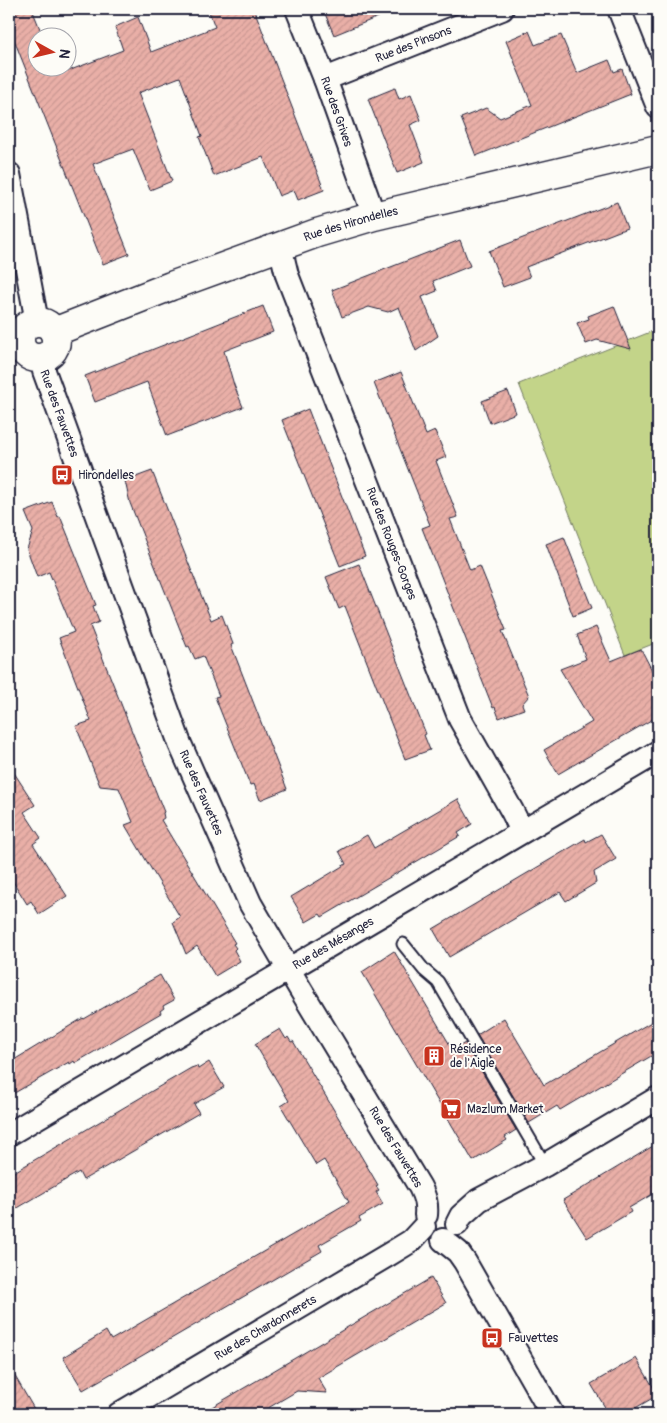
<svg xmlns="http://www.w3.org/2000/svg" width="667" height="1423" font-family="Pangolin,sans-serif">
<style>
.green{fill:#c3d489;stroke:#727b62}
.building{fill:url(#building-hatch);stroke:#22223b}
.lines{fill:none;stroke-linecap:round;stroke-linejoin:round}
.service-casing{stroke:#22223b;stroke-width:15}
.minor-casing{stroke:#22223b;stroke-width:26}
.tertiary-casing{stroke:#22223b;stroke-width:31}
.service{stroke:#fdfcf7;stroke-width:11}
.minor{stroke:#fdfcf7;stroke-width:22}
.tertiary{stroke:#fdfcf7;stroke-width:28}
.labels{text-anchor:middle;dominant-baseline:central;stroke-width:4;stroke-linejoin:round;paint-order:stroke}
.street-label{font-size:12px;fill:#22223b;stroke:#fdfcf7}
.poi-label{font-size:12px;fill:#22223b;stroke:#fdfcf7;text-anchor:start}
</style>
<defs>
<pattern id="building-hatch" width="6" height="6" patternUnits="userSpaceOnUse" patternTransform="scale(1.25)"><rect width="6" height="6" fill="#e9afa7"/><path d="M-1 1l2-2M0 6l6-6M5 7l2-2" fill="none" stroke="#c89691"/></pattern>
</defs>
<rect width="100%" height="100%" fill="#fdfcf7"/>
<filter id="ink" filterUnits="userSpaceOnUse"><feTurbulence type="fractalNoise" baseFrequency=".02" numOctaves="2"/><feDisplacementMap in="SourceGraphic" scale="10" xChannelSelector="R" yChannelSelector="G"/><feConvolveMatrix kernelMatrix="1 2 1 2 8 2 1 2 1" color-interpolation-filters="sRGB"/></filter>
<g filter="url(#ink)">
<polygon class="green" points="658,329 658,642 625,655 519,384"/>
<g class="building">
<polygon points="27,9 32,9 42,34 51,30 54,38 38,38 38,68 67,68 68,71 123,50 115,27 138,17 151,52 215,27 208,9 254,9 324,190 298,200 294,190 279,196 263,157 214,176 199,137 202,136 180,77 138,93 172,181 150,190 133,149 93,164 129,254 103,264 9,27 9,14"/>
<polygon points="323,9 398,9 334,35"/>
<polygon points="529,31 535,45 561,35 577,73 609,60 614,72 622,69 631,94 476,156 461,118 486,108 500,118 532,105 506,41"/>
<polygon points="395,88 399,99 411,94 421,120 410,125 424,162 397,173 368,99"/>
<polygon points="617,202 627,228 526,267 530,277 503,287 489,251"/>
<polygon points="460,240 470,266 433,281 437,291 422,297 438,336 416,351 399,307 388,312 369,307 342,317 332,290"/>
<polygon points="263,306 273,332 224,351 234,385 243,407 167,436 147,382 95,402 85,376"/>
<polygon points="614,306 631,349 597,340 586,344 577,323 589,319 588,316"/>
<polygon points="401,372 426,435 435,431 446,457 436,461 458,517 450,519 470,570 480,566 506,630 502,631 529,696 522,704 524,709 499,718 495,707 493,708 422,528 430,525 374,383"/>
<polygon points="508,391 516,413 490,423 482,401"/>
<polygon points="308,409 365,556 340,566 282,420"/>
<polygon points="152,471 211,620 222,615 233,644 231,645 287,789 260,800 254,784 250,785 215,697 219,696 203,656 195,659 189,646 187,647 130,503 125,481"/>
<polygon points="52,502 58,517 60,516 96,605 93,606 99,622 90,626 164,812 163,813 164,818 161,820 235,943 233,944 236,948 234,950 240,961 215,976 197,946 186,954 173,922 180,917 125,825 133,822 119,788 100,786 76,726 91,721 59,638 74,632 49,572 37,577 27,549 33,531 25,512"/>
<polygon points="564,537 592,608 573,616 546,544"/>
<polygon points="359,564 422,724 426,734 424,735 430,750 405,759 345,606 339,609 326,577"/>
<polygon points="596,627 611,661 641,649 658,682 658,716 558,774 544,750 592,722 560,669 586,659 577,635"/>
<polygon points="9,765 35,805 24,812 41,838 33,844 67,896 39,914 31,901 27,904 9,875"/>
<polygon points="458,799 472,824 458,833 460,836 322,917 320,914 306,922 291,897 346,864 339,851 367,835 374,848"/>
<polygon points="601,834 616,859 594,872 596,883 566,901 560,892 449,957 433,929 585,839 586,842"/>
<polygon points="394,951 453,1050 465,1043 516,1130 505,1137 507,1140 473,1161 362,972"/>
<polygon points="160,975 174,1000 163,1006 164,1008 160,1011 161,1013 75,1063 74,1061 70,1064 69,1062 9,1096 9,1063 83,1018 84,1019"/>
<polygon points="504,1018 544,1085 658,1018 658,1052 560,1110 557,1106 529,1123 477,1035"/>
<polygon points="280,1029 286,1039 288,1037 291,1042 293,1041 344,1127 378,1185 376,1186 379,1190 376,1192 383,1204 359,1218 361,1221 319,1245 322,1251 83,1390 63,1357 106,1331 111,1340 349,1202 324,1160 316,1165 281,1106 289,1101 255,1044"/>
<polygon points="209,1062 224,1087 194,1104 199,1113 83,1180 79,1172 9,1213 9,1175 191,1068 197,1066 198,1069"/>
<polygon points="658,1143 658,1191 629,1208 631,1212 587,1238 563,1200"/>
<polygon points="431,1278 446,1303 318,1378 327,1393 297,1391 258,1414 200,1414"/>
<polygon points="636,1358 658,1395 625,1414 609,1414 591,1384"/>
<polygon points="9,1366 37,1414 9,1414"/>
</g>
<g class="lines">
<g class="service-casing">
<polyline id="service" points="403,944 424,970 438,982 545,1165"/>
</g>
<g class="minor-casing">
<g id="minor">
<path id="s1" d="M 297,9 L 325,79 L 374,216"/>
<polyline points="619,9 658,107"/>
<path id="s2" d="M 325,79 L 502,9"/>
<polyline points="9,174 37,322"/>
<path id="s3" d="M 280,246 L 287,275 L 460,719 L 512,811 L 522,831"/>
<path id="s4" d="M 44,357 L 44,371 L 180,744 L 250,903 L 299,987 L 420,1187 C 425,1197 427,1204 426,1215"/>
<path id="s5" d="M 9,1134 L 658,752"/>
<polyline points="457,1224 461,1216 479,1200 545,1165 658,1098"/>
<polyline points="443,1240 458,1252 465,1262 552,1414"/>
<path id="s6" d="M 119,1414 L 388,1255 L 411,1241 L 424,1227"/>
</g>
</g>
<g class="tertiary-casing">
<g id="tertiary">
<circle cx="38" cy="340" r="18"/>
<path id="s7" d="M 54,332 L 171,286 L 317,233 L 374,216 L 658,149"/>
</g>
</g>
<use href="#service" class="service"/>
<use href="#minor" class="minor"/>
<use href="#tertiary" class="tertiary"/>
</g>
</g>
<defs>
<g id="bus-square" transform="scale(1.125)"><rect x="-9" y="-9" width="18" height="18" rx="4" fill="#c8321e" stroke="#fdfcf7"/><path d="M-5-6H5V4H4V6H2V4H-2V6H-4V4H-5ZM-3.5-4V0h7V-4ZM-3.5 1.2v1.5H-2V1.2ZM2 1.2v1.5H3.5V1.2Z" fill="#fff"/></g>
<g id="building-square" transform="scale(1.125)"><rect x="-9" y="-9" width="18" height="18" rx="4" fill="#c8321e" stroke="#fdfcf7"/><path d="M-4-6H4V6H1V3H-1V6H-4ZM-2.5-4.3h1.7v1.8h-1.7ZM.8-4.3h1.7v1.8H.8ZM-2.5-1h1.7V.8h-1.7ZM.8-1h1.7V.8H.8Z" fill="#fff"/></g>
<g id="supermarket-square" transform="scale(1.125)"><rect x="-9" y="-9" width="18" height="18" rx="4" fill="#c8321e" stroke="#fdfcf7"/><path d="M-6-5.5h2.5l.6 2H6L4.5 2H-2.5L-4.4-4H-6ZM-1.5 3.2a1.3 1.3 0 1 0 .1 0ZM3 3.2a1.3 1.3 0 1 0 .1 0Z" fill="#fff"/></g>
</defs>
<g fill-rule="evenodd">
<use href="#bus-square" x="62" y="475"/>
<use href="#building-square" x="434" y="1056"/>
<use href="#supermarket-square" x="451" y="1109"/>
<use href="#bus-square" x="492" y="1338"/>
</g>
<g class="labels">
<g class="street-label">
<text stroke="none"><textPath href="#s2" startOffset="95">Rue des Pinsons</textPath></text>
<text stroke="none"><textPath href="#s1" startOffset="110">Rue des Grives</textPath></text>
<text stroke="none"><textPath href="#s7" startOffset="316">Rue des Hirondelles</textPath></text>
<text stroke="none"><textPath href="#s4" startOffset="59">Rue des Fauvettes</textPath></text>
<text stroke="none"><textPath href="#s3" startOffset="318">Rue des Rouges-Gorges</textPath></text>
<text stroke="none"><textPath href="#s4" startOffset="464">Rue des Fauvettes</textPath></text>
<text stroke="none"><textPath href="#s5" startOffset="376">Rue des Mésanges</textPath></text>
<text stroke="none"><textPath href="#s4" startOffset="869">Rue des Fauvettes</textPath></text>
<text stroke="none"><textPath href="#s6" startOffset="170">Rue des Chardonnerets</textPath></text>
</g>
<g class="poi-label">
<text x="78" y="475">Hirondelles</text>
<text x="450" y="1049">Résidence<tspan x="450" dy="14">de l'Aigle</tspan></text>
<text x="467" y="1109">Mazlum Market</text>
<text x="508" y="1338">Fauvettes</text>
</g>
</g>
<rect width="667" height="1423" fill="none" stroke="#fdfcf7" stroke-width="30"/>
<rect x="15" y="15" width="637" height="1393" fill="none" stroke="#22223b" stroke-width="2" filter="url(#ink)"/>
<g transform="translate(52 52) rotate(98)"><circle r="24" fill="#fdfcf7" stroke="#a5a5ac"/>
<path d="M0-4L9 19L0 12L-9 19Z" fill="#c8321e"/>
<text y="-8" font-size="14" font-weight="bold" text-anchor="middle" fill="#22223b">N</text>
</g>
</svg>
